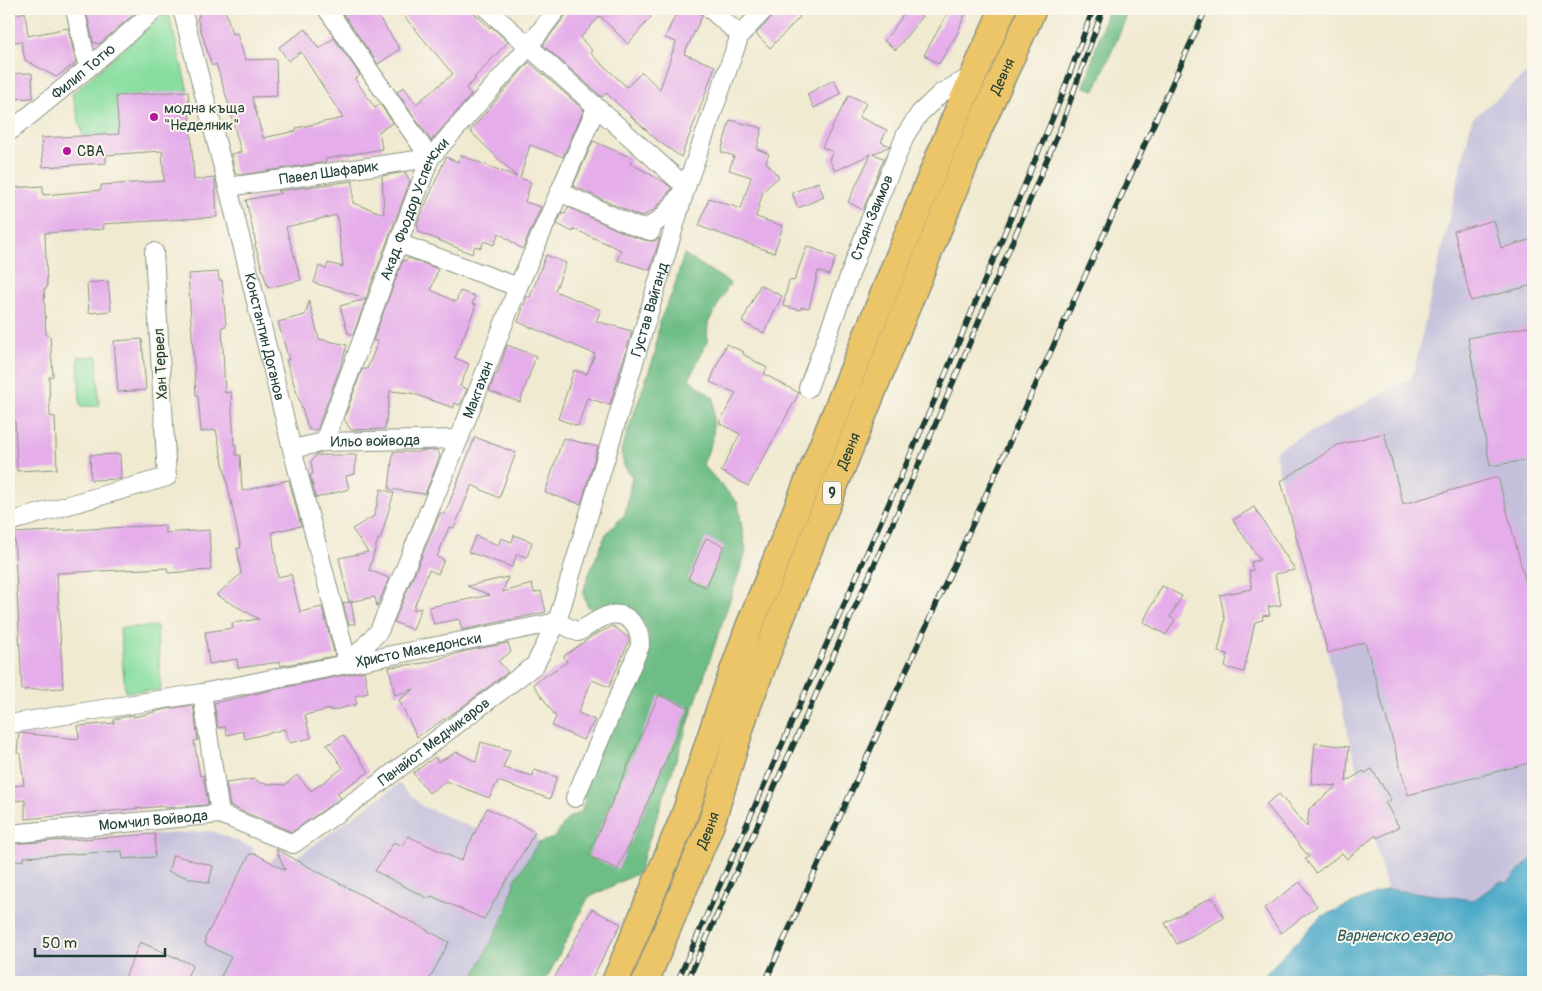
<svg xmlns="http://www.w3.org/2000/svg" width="1542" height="991" font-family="Pangolin,sans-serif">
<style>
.industrial{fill:#c4c0db}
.green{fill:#88dea0;stroke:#548e6a}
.forest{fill:#6ebd86;stroke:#467d5d}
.water{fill:#49a9c8;stroke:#34737e}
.building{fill:#e5adea}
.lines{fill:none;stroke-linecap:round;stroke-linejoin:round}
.minor-casing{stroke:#889482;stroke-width:20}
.highway-casing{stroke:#889482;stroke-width:29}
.minor{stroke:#fff;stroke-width:18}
.highway{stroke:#edc569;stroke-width:26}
.rail-casing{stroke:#1f3d34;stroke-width:5.5}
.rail{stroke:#fbf7ec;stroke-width:4;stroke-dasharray:11;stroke-linecap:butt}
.poi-dot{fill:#b5179e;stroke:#fbf7ec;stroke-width:2}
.labels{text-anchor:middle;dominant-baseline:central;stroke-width:4;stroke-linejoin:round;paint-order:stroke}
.shield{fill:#fbf7ec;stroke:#61756b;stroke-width:1}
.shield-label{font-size:14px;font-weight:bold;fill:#1f3d34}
.street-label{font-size:15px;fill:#1f3d34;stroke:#fbf7ec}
.poi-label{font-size:15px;fill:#1f3d34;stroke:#fbf7ec;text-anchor:start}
.water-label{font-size:16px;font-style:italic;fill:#2c5d60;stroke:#fbf7ec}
</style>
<rect width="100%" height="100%" fill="#fbf7ec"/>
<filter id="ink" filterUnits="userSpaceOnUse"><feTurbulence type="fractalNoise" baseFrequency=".02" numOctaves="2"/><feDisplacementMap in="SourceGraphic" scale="10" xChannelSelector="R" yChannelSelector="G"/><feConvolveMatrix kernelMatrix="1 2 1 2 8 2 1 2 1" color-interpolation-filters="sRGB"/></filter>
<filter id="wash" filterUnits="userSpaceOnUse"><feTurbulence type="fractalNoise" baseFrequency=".0096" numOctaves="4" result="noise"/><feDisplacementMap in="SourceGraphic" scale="20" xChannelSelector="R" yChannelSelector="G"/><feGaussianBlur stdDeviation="1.12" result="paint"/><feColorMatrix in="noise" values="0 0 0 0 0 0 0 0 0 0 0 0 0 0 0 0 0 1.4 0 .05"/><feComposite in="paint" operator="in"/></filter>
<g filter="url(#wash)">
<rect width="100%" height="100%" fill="#f0ead1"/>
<g class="industrial">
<polygon points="1533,68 1533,857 1507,883 1474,900 1387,889 1328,653 1281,481 1275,451 1412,378 1472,119"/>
<polygon points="399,784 422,806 476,829 487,808 535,832 538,843 515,880 506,912 471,982 9,982 9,844 212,831 254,848 252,852 270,862 280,851 294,859"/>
</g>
<g class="green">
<polygon points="168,11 188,91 119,137 104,138 104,135 83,136 72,94"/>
<polygon points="97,356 99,406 80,406 78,357"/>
<polygon points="157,626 161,690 125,692 120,628"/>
</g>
<g class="forest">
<polygon points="1108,9 1130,9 1095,90 1084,87"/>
<polygon points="684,254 730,283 708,323 707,342 689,379 714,398 713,437 703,465 738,503 746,552 638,873 588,898 545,982 471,982 506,912 515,880 538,843 554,838 568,818 581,812 585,800 582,789 631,683 644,668 649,636 644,622 620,607 599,613 588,607 583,594 588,576 606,534 625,514 632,477 624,466 621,450 655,354 659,322 673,291"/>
</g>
<polygon class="water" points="1533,857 1533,982 1258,982 1320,917 1387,889 1474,900 1501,881 1507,883"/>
<g id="blocks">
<g class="building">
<polygon points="86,9 140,9 99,44 93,42"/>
<polygon points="197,9 225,9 232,34 237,33 245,60 276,59 277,96 252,97 263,138 296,131 296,128 343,118 301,52 288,61 279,47 306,29 319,49 334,38 360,75 355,79 375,108 380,104 393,123 379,131 382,149 325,159 326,162 240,175 235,173 231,154 241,152 228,102 216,64 212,66 197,18 199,17"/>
<polygon points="340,9 373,9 400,49 378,64"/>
<polygon points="398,9 470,9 490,28 491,26 508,42 474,78 476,79 466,88 471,95 431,141 397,92 404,87 416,104 453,74"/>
<polygon points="570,9 641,9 651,17 628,44 600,16 580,38 592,50 590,53 627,87 642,72 660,89 676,42 665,38 678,9 691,9 701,13 702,16 684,54 715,66 702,103 681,157 657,140 606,93 602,97 543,45"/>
<polygon points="775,9 792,9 800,17 770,48 756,34 773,16"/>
<polygon points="906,9 922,16 896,50 884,41 899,21"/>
<polygon points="950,9 967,9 957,34 939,64 924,55"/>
<polygon points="25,12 28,36 68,28 76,63 56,77 25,60 21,41 9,43 9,16"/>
<polygon points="529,62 584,110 563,157 530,145 520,178 531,182 525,202 541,207 524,246 522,249 499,233 494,245 484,241 481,248 475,246 472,254 419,232 417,224 446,157 458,162 460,155 517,177 470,131"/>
<polygon points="32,73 33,98 9,99 10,74"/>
<polygon points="834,80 841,94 814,108 807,94"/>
<polygon points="188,91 194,180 215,178 217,217 103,224 104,229 45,233 47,288 44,289 46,335 50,336 53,376 49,377 50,416 55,417 57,469 17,471 15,421 11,422 9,382 13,381 11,340 9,340 9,188 43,186 43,195 101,190 101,185 164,181 162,151 106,155 106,163 43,167 41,138 119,134 116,96"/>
<polygon points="849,95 866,103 859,117 887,130 881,142 890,146 873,154 884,158 863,210 848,202 871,154 835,171 829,159 833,152 822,147"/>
<polygon points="730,120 762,128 757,149 769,154 766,162 779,177 763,191 756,217 783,226 774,253 699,226 709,198 741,209 751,177 729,170 734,156 721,152"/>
<polygon points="593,141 632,158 630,163 664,182 671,187 671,189 668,193 654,210 641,217 573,186"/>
<polygon points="405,172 410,181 366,298 314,283 319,266 326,269 328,263 343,267 337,215 286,227 301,280 268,288 255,245 256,244 246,200 282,193 277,191 353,181 353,203 384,214 382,176"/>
<polygon points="818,182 824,197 798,208 792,193"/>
<polygon points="568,207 631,236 648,241 654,241 660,238 650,270 617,260 621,250 574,229 573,232 557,224 562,213 565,214"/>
<polygon points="1494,220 1501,248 1533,239 1533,285 1471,301 1454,231"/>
<polygon points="807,246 836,257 829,275 818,271 809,308 801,307 800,310 783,306 789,280 794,281"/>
<polygon points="546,255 566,263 555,291 601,310 596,321 632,331 610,405 587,398 578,426 558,419 574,370 587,374 595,354 518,322 527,296 530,297"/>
<polygon points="409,258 438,269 431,290 456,302 460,291 475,296 472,304 476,305 455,358 469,364 460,386 467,389 460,405 454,403 454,408 411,393 390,391 385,429 351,430 344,419 362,369 367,369 378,342 373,340 402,262"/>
<polygon points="218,272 219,280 222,280 226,326 222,327 225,393 231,392 234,445 236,445 236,455 240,455 242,491 289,480 301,526 272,532 278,577 291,574 300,612 322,607 335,656 280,666 280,662 238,668 237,659 209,664 205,632 233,628 232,623 259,619 216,595 241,574 237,548 241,548 216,430 201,432 198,395 196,395 188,274"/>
<polygon points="108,281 111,311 89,313 87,283"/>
<polygon points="760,285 782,296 764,333 742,322"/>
<polygon points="366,299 353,335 348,333 340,306"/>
<polygon points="309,301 319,339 347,345 340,368 317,430 309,430 286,360 289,360 278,322 305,315"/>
<polygon points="1533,326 1533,459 1490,466 1468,338"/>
<polygon points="142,339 146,390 118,392 114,341"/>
<polygon points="726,344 744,352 743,354 767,368 764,374 799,393 748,486 721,471 740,434 719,423 736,393 710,382"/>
<polygon points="507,345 536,356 520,402 489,391 495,375 497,375"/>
<polygon points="1384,433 1403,504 1498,477 1533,610 1533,762 1408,795 1365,642 1328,653 1281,481 1338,445"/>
<polygon points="475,437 516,453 499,498 472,485 454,528 449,527 437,557 444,560 438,574 429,570 413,610 421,608 413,630 394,622 440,513 445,514"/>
<polygon points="563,438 598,447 581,504 545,493"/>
<polygon points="437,450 440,456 425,494 389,489 393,452 419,452 419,451"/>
<polygon points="120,454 121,479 91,480 90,455"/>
<polygon points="316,455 356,455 355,474 346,476 349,489 316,498 310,475 313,474 311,462"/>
<polygon points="381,489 394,493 380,540 378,539 369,570 389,578 377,607 375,597 349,602 339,558 368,552 352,529 374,516"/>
<polygon points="1254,507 1295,570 1275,574 1281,605 1268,607 1270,615 1262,616 1263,620 1255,622 1244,672 1225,667 1228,654 1218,652 1225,620 1220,595 1252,589 1249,571 1253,570 1251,562 1260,560 1233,520"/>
<polygon points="165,525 165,533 209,530 211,570 168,573 167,568 57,573 63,688 22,690 14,533"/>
<polygon points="514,535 532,542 527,557 517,554 512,567 468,552 476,536 498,545 501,538 512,542"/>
<polygon points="706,538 724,546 706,587 688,579"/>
<polygon points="508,577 503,592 532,584 534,593 541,591 546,612 462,630 459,619 434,624 429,607 490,595 467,586"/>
<polygon points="1162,586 1182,596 1170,617 1175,620 1166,635 1143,622"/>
<polygon points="351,602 355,624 349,624 343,603"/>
<polygon points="613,626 628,637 629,641 609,687 592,680 578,713 595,720 583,740 552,726 556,717 533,684 567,662 564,656 594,635"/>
<polygon points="508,643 511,652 498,661 508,672 458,710 417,737 399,700 414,689 395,695 389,667 424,663 466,651"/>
<polygon points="364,671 368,693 355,696 357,704 331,711 331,709 305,715 311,738 289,743 285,729 245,739 243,731 227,735 225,727 218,728 214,703 263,692"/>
<polygon points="659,695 689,708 618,869 588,856"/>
<polygon points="193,705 198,740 194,741 200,776 203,775 208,803 207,805 165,808 165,806 25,819 25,800 10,801 9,786 24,785 20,753 17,753 19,733 79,739 78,726 114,723 114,719 134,715 134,717 167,709"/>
<polygon points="343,735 369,772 337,793 341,798 292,832 230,806 226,783 255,779 260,783 285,785 297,775 311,791 343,768 327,745"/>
<polygon points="481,742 510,750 503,768 533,776 534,770 557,777 550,799 498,781 489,798 446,781 429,793 413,773 435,757 438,762 457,752 476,762"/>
<polygon points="1315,743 1349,747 1346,782 1363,771 1365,773 1372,769 1391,800 1385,802 1399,827 1377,838 1376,835 1347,859 1342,853 1316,873 1305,859 1309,857 1266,804 1279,794 1307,827 1309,809 1337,786 1311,784"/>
<polygon points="487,808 535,832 484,919 431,896 429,899 375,871 394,842 402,846 408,836 461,861"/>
<polygon points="155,834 155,857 123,859 122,851 24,857 24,860 9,862 9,844"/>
<polygon points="276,849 449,942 428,982 218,982 231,957 205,944 205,938 250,854 256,854 285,870"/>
<polygon points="173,855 213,866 209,883 168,872"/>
<polygon points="1300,882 1317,906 1281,933 1264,908"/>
<polygon points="1212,897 1224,918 1177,944 1165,923"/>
<polygon points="592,909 621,924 590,982 552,982"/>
<polygon points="140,942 193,965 184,982 123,982"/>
</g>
</g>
</g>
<g filter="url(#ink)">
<use href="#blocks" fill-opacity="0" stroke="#889482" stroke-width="1"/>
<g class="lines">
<g class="minor-casing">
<g id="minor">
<polyline points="75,9 88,68"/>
<path id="s1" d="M 182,9 L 228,187 L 292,449 L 348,664"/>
<path d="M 487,9 L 686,187 C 674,202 662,226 641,228"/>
<polyline points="710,9 740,35"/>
<path id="s2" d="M 9,132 L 88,68 L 156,9"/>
<path id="s3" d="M 228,187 L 430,158 L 327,9"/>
<polyline points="560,192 634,226 651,231"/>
<polyline points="398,243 518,287"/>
<path id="s4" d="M 808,388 L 870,220 L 906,134 L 920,113 L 941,93 L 974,75"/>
<path id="s5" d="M 324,442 L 430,158 L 529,46 L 557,9"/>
<path id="s6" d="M 292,449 L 324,442 L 459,439"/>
<polyline points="9,522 167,477 154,252"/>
<path id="s7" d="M 348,664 L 379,631 L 459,439 L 518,287 L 596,108"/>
<polyline points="202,693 220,814"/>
<path id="s8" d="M 9,724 L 202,693 L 557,622 L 578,632 C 587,627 596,620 606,616 C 627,609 641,627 640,646 L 575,798"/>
<path id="s9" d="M 9,834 L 220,814 L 293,844 L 369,791 L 535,665 L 557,622 L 686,187 L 740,35 L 765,9"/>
</g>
</g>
<g class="highway-casing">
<g id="highway">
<polyline points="615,982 685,814 720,708 749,627 954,120 1003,9"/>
<path id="s10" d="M 645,982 L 711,824 L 746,710 L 773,638 L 979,128 L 1033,9"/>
</g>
</g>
<use href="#minor" class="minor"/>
<use href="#highway" class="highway"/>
<g class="rail-casing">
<g id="rail">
<polyline points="677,982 935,399 1061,98 1093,9"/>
<polyline points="687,982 909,487 1062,124 1103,9"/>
<polyline points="765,982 1206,9"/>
</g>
</g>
<use href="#rail" class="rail"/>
</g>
</g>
<g class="poi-dot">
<circle cx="154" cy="117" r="5"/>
<circle cx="67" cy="151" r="5"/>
</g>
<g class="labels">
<rect class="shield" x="823" y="481.5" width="18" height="23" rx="4"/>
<g class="shield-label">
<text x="832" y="493">9</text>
</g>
<g class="street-label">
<text stroke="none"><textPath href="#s2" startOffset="96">Филип Тотю</textPath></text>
<text stroke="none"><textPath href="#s10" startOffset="974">Девня</textPath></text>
<text stroke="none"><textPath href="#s3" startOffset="102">Павел Шафарик</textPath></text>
<text stroke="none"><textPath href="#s5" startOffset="250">Акад. Фьодор Успенски</textPath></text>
<text stroke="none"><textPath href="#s4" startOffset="182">Стоян Заимов</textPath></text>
<text stroke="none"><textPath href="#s9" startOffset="966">Густав Вайганд</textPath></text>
<text stroke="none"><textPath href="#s1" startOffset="338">Константин Доганов</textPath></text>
<text transform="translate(161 364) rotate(-93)">Хан Тервел</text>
<text stroke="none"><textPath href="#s7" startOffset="306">Макгахан</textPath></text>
<text stroke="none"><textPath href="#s6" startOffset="84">Ильо войвода</textPath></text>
<text stroke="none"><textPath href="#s10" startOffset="569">Девня</textPath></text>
<text stroke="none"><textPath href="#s8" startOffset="416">Христо Македонски</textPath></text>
<text stroke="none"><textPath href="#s9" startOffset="465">Панайот Медникаров</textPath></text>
<text stroke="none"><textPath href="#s9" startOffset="145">Момчил Войвода</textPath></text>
<text stroke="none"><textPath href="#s10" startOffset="164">Девня</textPath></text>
</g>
<g class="poi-label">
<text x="164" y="108">модна къща<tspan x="164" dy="17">"Неделник"</tspan></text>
<text x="77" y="151">CBA</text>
</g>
<g class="water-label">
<text x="1394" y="936">Варненско езеро</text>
</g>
</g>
<rect width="1542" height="991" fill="none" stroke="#fbf7ec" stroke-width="30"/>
<path d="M35 948v8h130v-8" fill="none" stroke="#1f3d34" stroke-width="2.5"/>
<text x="42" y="948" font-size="15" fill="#1f3d34" stroke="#fbf7ec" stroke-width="4" paint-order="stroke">50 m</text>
</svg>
